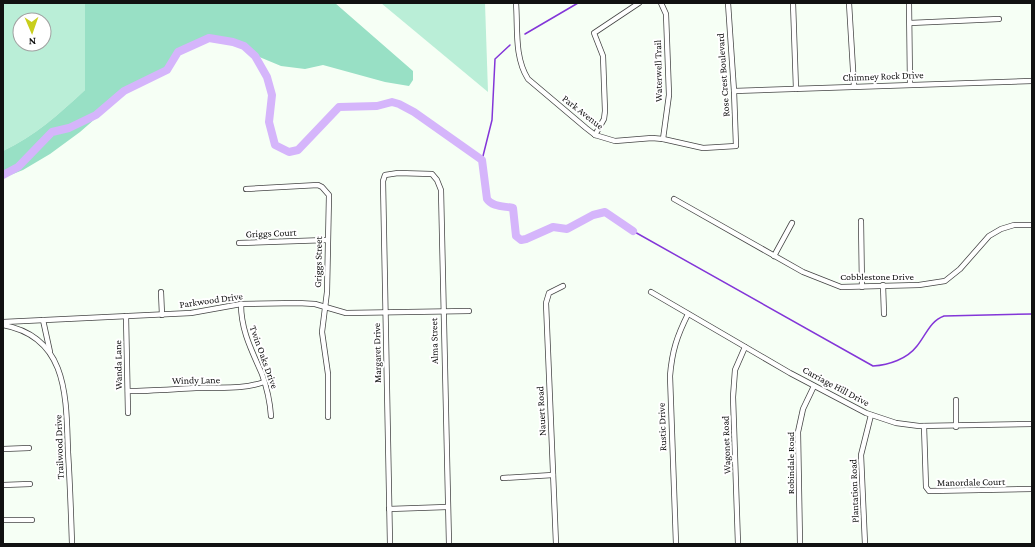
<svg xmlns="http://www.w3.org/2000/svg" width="1035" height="547" font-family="'Crimson Pro',serif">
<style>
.green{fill:#baeed7;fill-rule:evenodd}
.forest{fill:#98e0c5}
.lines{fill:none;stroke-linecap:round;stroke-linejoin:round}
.stream{stroke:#8336d8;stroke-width:1.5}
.river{stroke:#d5b5fb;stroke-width:8}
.minor-casing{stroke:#444;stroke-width:6}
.minor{stroke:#fff;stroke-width:4.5}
.labels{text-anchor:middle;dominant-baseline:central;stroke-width:4;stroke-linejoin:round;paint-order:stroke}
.street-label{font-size:10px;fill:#111;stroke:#fff}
</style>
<rect width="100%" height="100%" fill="#f6fff5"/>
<g class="green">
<path d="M 3,3 L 85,3 L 85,90 C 59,114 35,136 3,151 ZM 20,20 L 44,20 L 44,44 L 20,44 Z"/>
<polygon points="381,3 485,3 488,92"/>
</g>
<path class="forest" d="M 85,3 L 335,3 L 413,71 L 413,80 L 409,86 L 385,82 L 323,65 L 305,69 L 281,66 L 257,56 L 243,44 L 221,39 L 191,43 L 182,48 L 172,68 L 135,84 L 80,132 L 50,154 L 23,170 L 3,178 L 3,151 C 35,136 59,114 85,90 Z"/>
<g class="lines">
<g class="stream">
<polyline points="525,34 578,3"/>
<polyline points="482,160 492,120 495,59 510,45"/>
<path d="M 633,231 L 873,366 C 889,365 907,359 917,346 C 926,335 930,321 944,316 L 1032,314"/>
</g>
<path class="river" d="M 3,175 L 18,167 L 52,132 L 69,128 L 96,115 L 124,91 L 167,70 L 178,52 L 209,38 L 233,42 L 244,46 L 255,56 L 267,77 L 272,95 L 269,122 L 275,145 L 289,152 L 298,150 L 339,107 L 377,106 L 392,102 L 399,104 L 414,112 L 482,160 L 487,199 C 492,207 504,206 513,208 L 516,236 L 521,240 L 526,239 L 553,227 L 567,229 L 593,215 L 605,212 L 633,231"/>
<g class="minor-casing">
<g id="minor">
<path d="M 516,3 C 518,28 514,57 528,79 L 586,128 L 595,135 L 615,141 L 652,138 L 663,139 L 703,148 L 736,146 L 734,91 L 728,3"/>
<polyline points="661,3 666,14 669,95 663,139"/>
<polyline points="793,3 796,89"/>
<polyline points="849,3 854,86"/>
<polyline points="909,3 910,84"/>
<polyline points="910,23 999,19"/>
<polyline points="734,91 1032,81"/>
<polyline points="595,135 604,119 605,111 603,56 594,33 639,3"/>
<polyline points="246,189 318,185 322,187 329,195 327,292 322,332 328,374 328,417"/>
<polyline points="674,199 803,272 841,287 919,285 945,281 960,269 989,236 1001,229 1014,225 1032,225"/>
<polyline points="861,221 862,287"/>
<polyline points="239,243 327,240"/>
<polyline points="774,256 792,223"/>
<polyline points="883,285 884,314"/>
<polyline points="161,292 162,315"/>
<polyline points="651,292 790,373 866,413 896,423 919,426 1032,424"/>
<path d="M 241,304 C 241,331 252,351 262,374 C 267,388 270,402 271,416"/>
<polyline points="126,316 128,413"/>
<polyline points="43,320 50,352"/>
<polyline points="3,322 191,313 241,304 298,303 315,304 346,313 469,311"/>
<path d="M 3,325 C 69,337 66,399 68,452 C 70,483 71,513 72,544"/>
<path d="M 128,391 C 151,391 174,389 196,388 C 220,387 242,390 264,382"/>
<polyline points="956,400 956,427"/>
<polyline points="924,426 926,487 929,491 1032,489"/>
<polyline points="3,449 29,448"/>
<polyline points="503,478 553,475"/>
<polyline points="3,485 30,484"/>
<polyline points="389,509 447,507"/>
<polyline points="3,520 32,520"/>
<polyline points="390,544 383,181 385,175 398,173 432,174 437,180 441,190 449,544"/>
<polyline points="556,544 546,303 549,293 563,286"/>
<path d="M 676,544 L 670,376 C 672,351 677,336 688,314"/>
<polyline points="738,544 733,397 735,370 745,347"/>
<polyline points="800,544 798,432 803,409 814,386"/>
<polyline points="865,544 861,455 871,415"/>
</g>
</g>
<use href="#minor" class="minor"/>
</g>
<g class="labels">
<g class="street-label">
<text transform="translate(658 71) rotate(-91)">Waterwell Trail</text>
<text transform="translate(723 75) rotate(-94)">Rose Crest Boulevard</text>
<text transform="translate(883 76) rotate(-2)">Chimney Rock Drive</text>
<text transform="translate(583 112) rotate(38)">Park Avenue</text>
<text transform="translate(271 233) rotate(-2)">Griggs Court</text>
<text transform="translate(318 262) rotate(-89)">Griggs Street</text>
<text x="877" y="276">Cobblestone Drive</text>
<text transform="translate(211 300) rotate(-8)">Parkwood Drive</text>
<text transform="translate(434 341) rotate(-91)">Alma Street</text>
<text transform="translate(377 353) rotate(-91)">Margaret Drive</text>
<text transform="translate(264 357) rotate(70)">Twin Oaks Drive</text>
<text transform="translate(118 365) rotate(-91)">Wanda Lane</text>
<text transform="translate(196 380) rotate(-1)">Windy Lane</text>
<text transform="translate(836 386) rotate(28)">Carriage Hill Drive</text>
<text transform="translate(541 411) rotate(-93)">Nauert Road</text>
<text transform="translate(662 427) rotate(-92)">Rustic Drive</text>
<text transform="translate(726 445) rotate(-92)">Wagonet Road</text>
<text transform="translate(59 447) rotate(-92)">Trailwood Drive</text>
<text transform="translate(790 463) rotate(-90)">Robindale Road</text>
<text transform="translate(971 482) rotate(-1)">Manordale Court</text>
<text transform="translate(854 491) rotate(-92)">Plantation Road</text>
</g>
</g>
<rect width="1035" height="547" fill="none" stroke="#111111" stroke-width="8"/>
<g transform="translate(32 32) rotate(178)"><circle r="19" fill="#ffffff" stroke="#a0a0a0"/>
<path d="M0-3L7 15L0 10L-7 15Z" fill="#c8ce1c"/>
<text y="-6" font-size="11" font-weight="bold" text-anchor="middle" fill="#111111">N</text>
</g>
</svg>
